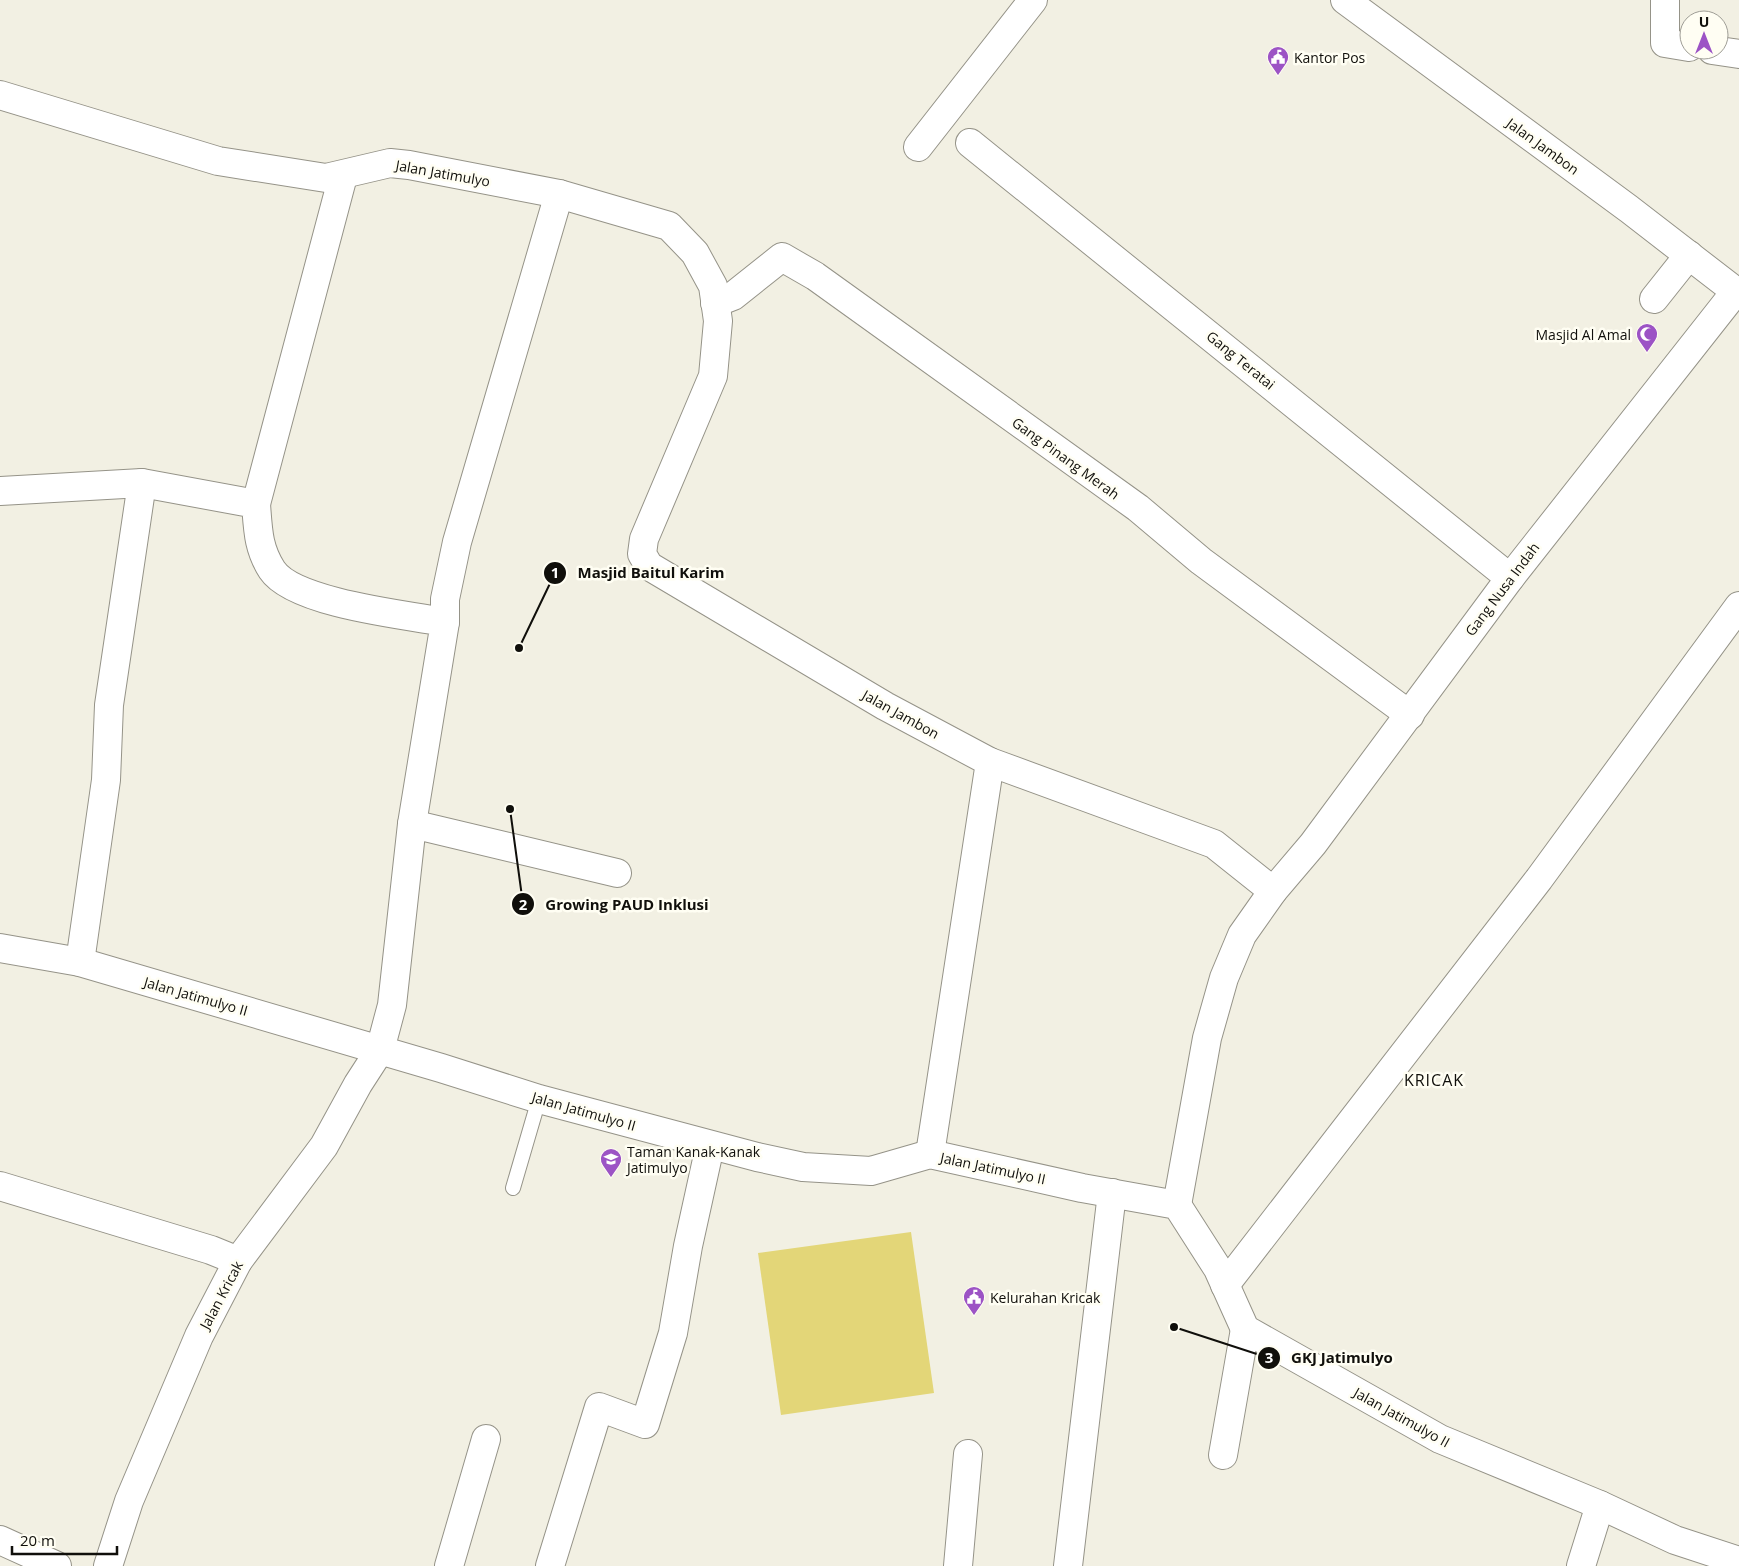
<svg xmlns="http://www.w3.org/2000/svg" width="1739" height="1566" font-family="'Open Sans',sans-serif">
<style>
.green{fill:#e3d678}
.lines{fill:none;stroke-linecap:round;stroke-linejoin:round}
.lane-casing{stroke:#959388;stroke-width:16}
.street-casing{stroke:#959388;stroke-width:30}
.secondary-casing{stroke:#959388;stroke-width:30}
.lane{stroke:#fff;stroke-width:14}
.street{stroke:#fff;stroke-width:28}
.secondary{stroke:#fff;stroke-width:28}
.labels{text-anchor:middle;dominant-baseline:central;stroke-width:5;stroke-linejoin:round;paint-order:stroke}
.poi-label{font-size:14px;fill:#100f0b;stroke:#fffef3;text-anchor:start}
.street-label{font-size:14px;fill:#100f0b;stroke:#fffef3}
.quarter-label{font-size:16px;letter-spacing:1px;fill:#100f0b;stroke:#fffef3}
.leader{fill:none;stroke:#100f0b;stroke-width:2}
.callout-dot{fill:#100f0b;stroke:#fffef3;stroke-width:2}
.mark-label{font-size:15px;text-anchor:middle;font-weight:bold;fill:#fff}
.callout-label{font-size:15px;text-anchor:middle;font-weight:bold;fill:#100f0b;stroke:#fffef3;stroke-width:5;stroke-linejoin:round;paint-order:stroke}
</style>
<rect width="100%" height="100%" fill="#f2f0e3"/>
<polygon class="green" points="911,1232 934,1393 781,1415 758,1253"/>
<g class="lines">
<g class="lane-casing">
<polyline id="lane" points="513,1188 539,1099"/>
</g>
<g class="street-casing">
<g id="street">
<polyline points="1665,0 1665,43 1689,47"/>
<polyline points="1712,50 1739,54"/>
<polyline points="0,95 218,161 326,178 390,163 409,165 559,194 669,226 695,253 713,286 718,321 713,376 644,539 642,554 649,566 885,706 990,762 930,1154"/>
<polyline points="970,143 1510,578"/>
<polyline points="918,147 1033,0"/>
<polyline points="1654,299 1689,255"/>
<polyline points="715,303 733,296 782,257 815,276 1138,508 1201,561 1410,715"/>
<path d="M 0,491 L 142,483 L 256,504 C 258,530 258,548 272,570 C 294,603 405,615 445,622 L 412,824 L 392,1005 L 380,1050 L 358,1084 L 324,1146 L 238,1261 L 199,1336 L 129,1501 L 108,1566"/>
<polyline points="256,504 343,176"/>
<polyline points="445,622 445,599 457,542 559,194"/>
<polyline points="990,762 1214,844 1273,891 1242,935 1224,978 1207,1038 1177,1205"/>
<polyline points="412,824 617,873"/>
<polyline points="1273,891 1313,844 1510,578 1736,291"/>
<polyline points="0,948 80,962 441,1068 539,1099 757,1157 803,1167 871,1171 930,1154 1082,1188 1177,1205 1218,1269 1245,1329 1440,1439 1600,1505 1675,1540 1739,1561"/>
<polyline points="80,962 106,780 109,705 142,483"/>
<polyline points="0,1186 211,1250 238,1261"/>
<polyline points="1225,1285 1539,879 1739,606"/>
<polyline points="1223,1455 1245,1329"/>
<polyline points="0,1540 57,1566"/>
<polyline points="449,1566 486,1439"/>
<polyline points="550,1566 599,1407 645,1424 673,1333 688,1246 710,1146"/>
<polyline points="958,1566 968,1454"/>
<polyline points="1068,1566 1112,1193"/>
<polyline points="1581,1566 1600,1505"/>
</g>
</g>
<g class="secondary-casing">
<polyline id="secondary" points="1345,0 1629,209 1739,294"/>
</g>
<use href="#lane" class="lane"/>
<use href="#street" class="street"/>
<use href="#secondary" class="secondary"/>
</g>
<defs>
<g id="civic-pin" transform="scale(1.125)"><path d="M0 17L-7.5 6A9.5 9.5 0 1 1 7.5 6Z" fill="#9c53c5" stroke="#fffef3"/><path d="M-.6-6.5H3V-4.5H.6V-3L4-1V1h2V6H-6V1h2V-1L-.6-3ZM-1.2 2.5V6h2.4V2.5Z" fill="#fff"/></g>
<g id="mosque-pin" transform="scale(1.125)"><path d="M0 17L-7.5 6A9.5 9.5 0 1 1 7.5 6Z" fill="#9c53c5" stroke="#fffef3"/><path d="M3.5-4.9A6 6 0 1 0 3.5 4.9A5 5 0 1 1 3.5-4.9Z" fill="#fff"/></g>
<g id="school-pin" transform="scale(1.125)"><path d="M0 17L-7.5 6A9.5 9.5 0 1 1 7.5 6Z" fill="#9c53c5" stroke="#fffef3"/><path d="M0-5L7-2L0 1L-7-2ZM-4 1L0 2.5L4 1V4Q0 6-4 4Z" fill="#fff"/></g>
</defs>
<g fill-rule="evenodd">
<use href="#civic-pin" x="1278" y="57"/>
<use href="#mosque-pin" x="1647" y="334"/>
<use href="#school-pin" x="611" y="1159"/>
<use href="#civic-pin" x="974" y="1297"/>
</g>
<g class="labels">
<g class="poi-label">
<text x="1294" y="57">Kantor Pos</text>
<text x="1631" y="334" text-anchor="end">Masjid Al Amal</text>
<text x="627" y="1151">Taman Kanak-Kanak<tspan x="627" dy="16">Jatimulyo</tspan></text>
<text x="990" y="1297">Kelurahan Kricak</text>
</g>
<g class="street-label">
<text transform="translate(1543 146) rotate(36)">Jalan Jambon</text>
<text transform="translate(443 173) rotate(10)">Jalan Jatimulyo</text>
<text transform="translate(1241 360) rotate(39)">Gang Teratai</text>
<text transform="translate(1066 458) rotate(36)">Gang Pinang Merah</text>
<text transform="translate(1502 589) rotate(-53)">Gang Nusa Indah</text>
<text transform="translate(901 714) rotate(29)">Jalan Jambon</text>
<text transform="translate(196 996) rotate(16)">Jalan Jatimulyo II</text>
<text transform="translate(584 1111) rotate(16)">Jalan Jatimulyo II</text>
<text transform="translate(993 1168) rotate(12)">Jalan Jatimulyo II</text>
<text transform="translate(221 1295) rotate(-62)">Jalan Kricak</text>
<text transform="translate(1402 1417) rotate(29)">Jalan Jatimulyo II</text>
</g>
<g class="quarter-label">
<text x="1434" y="1080">KRICAK</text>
</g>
</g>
<path class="leader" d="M519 648L555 573M510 809L523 904M1174 1327L1269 1358"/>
<g class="callout-dot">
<circle cx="519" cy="648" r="5"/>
<circle cx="510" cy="809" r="5"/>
<circle cx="1174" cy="1327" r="5"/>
<circle cx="555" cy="573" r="12"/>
<circle cx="523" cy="904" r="12"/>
<circle cx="1269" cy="1358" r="12"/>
</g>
<g class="mark-label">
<text x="555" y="578">1</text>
<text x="523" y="910">2</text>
<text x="1269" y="1363">3</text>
</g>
<g class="callout-label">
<text x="651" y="578">Masjid Baitul Karim</text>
<text x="627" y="910">Growing PAUD Inklusi</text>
<text x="1342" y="1363">GKJ Jatimulyo</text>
</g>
<g transform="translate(1704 35)"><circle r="24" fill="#fffef3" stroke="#9f9e96"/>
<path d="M0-4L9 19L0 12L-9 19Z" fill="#9c53c5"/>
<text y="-8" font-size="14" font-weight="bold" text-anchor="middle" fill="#100f0b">U</text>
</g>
<path d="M12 1546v8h105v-8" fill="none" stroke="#100f0b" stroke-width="2.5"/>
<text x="20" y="1546" font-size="15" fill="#100f0b" stroke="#fffef3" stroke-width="4" paint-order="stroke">20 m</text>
</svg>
